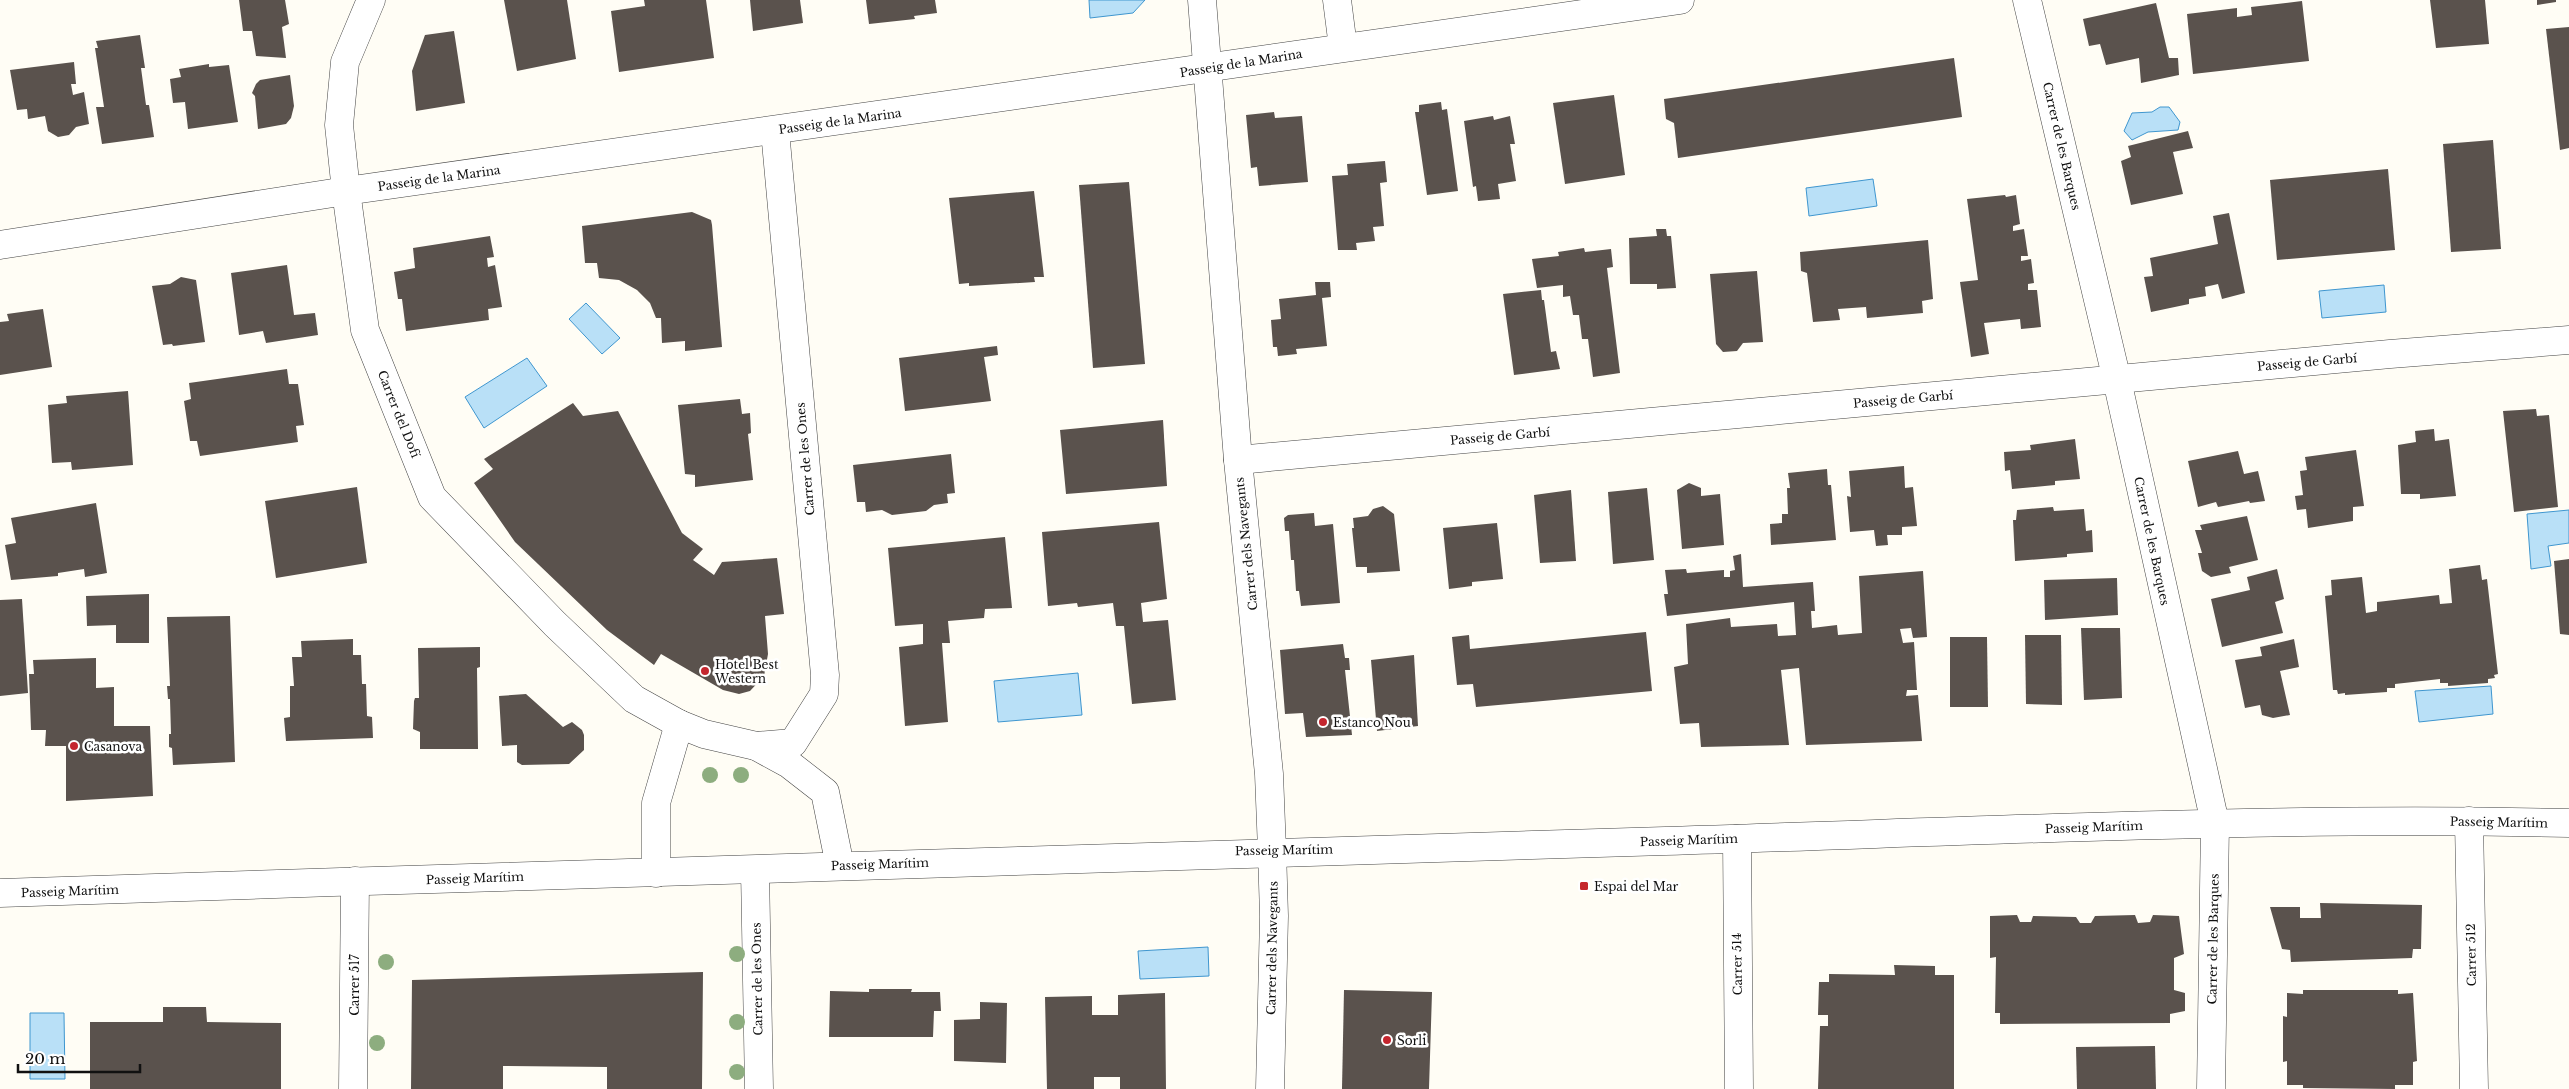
<svg xmlns="http://www.w3.org/2000/svg" width="2569" height="1089" font-family="'Libre Baskerville',serif">
<style>
.water{fill:#b9e0f7;stroke:#3f96cf}
.building{fill:#5a524d}
.lines{fill:none;stroke-linecap:round;stroke-linejoin:round}
.pedestrian-casing{stroke:#444;stroke-width:29}
.minor-casing{stroke:#444;stroke-width:29}
.pedestrian{stroke:#fff;stroke-width:28}
.minor{stroke:#fff;stroke-width:28}
.tree{fill:#8dad7f}
.poi-dot{fill:#c4262e;stroke:#fff;stroke-width:2}
.labels{text-anchor:middle;dominant-baseline:central;stroke-width:5;stroke-linejoin:round;paint-order:stroke}
.street-label{font-size:12px;fill:#111;stroke:#fff}
.poi-label{font-size:12px;fill:#111;stroke:#fff;text-anchor:start}
</style>
<rect width="100%" height="100%" fill="#fffdf5"/>
<g class="water">
<polygon points="1089,0 1145,0 1133,13 1090,18"/>
<polygon points="2160,107 2169,107 2180,122 2178,130 2148,132 2132,140 2124,131 2132,113 2152,112"/>
<polygon points="1873,179 1877,206 1809,216 1806,188"/>
<polygon points="2384,285 2386,312 2322,318 2319,291"/>
<polygon points="586,303 620,338 602,354 569,319"/>
<polygon points="527,358 547,386 484,428 465,397"/>
<polygon points="2569,510 2569,543 2548,546 2551,566 2531,569 2527,514"/>
<polygon points="1078,673 1082,715 998,722 994,681"/>
<polygon points="2491,686 2493,714 2419,722 2415,691"/>
<polygon points="1208,947 1209,976 1140,979 1138,951"/>
<polygon points="30,1013 64,1013 65,1079 30,1079"/>
</g>
<g class="building">
<polygon points="239,0 285,0 289,24 282,27 286,58 256,56 252,31 243,31"/>
<polygon points="504,0 567,0 576,59 517,71"/>
<polygon points="644,0 706,0 714,58 619,72 611,11 645,6"/>
<polygon points="750,0 800,0 803,23 753,31"/>
<polygon points="866,0 935,0 937,13 914,16 915,19 869,24"/>
<polygon points="2430,0 2485,0 2489,44 2436,48"/>
<polygon points="2537,0 2556,0 2556,2 2537,5"/>
<polygon points="2302,1 2309,61 2193,74 2187,14 2237,8 2237,17 2252,15 2251,7"/>
<polygon points="2156,3 2169,58 2178,58 2179,75 2141,83 2139,58 2106,65 2100,44 2089,46 2083,19"/>
<polygon points="2569,27 2569,148 2560,150 2546,29"/>
<polygon points="454,31 465,103 416,111 412,71 425,35"/>
<polygon points="140,35 145,68 141,68 146,105 149,105 154,137 102,144 96,107 104,107 95,48 98,48 96,41"/>
<polygon points="1954,58 1962,117 1678,158 1674,123 1666,119 1664,99"/>
<polygon points="74,62 76,84 71,84 73,95 84,92 89,124 76,127 69,135 58,137 48,131 45,116 28,119 27,109 17,110 10,70"/>
<polygon points="209,64 209,67 229,65 238,122 188,129 185,102 173,103 170,79 181,77 179,69"/>
<polygon points="290,75 294,106 291,118 286,124 258,129 255,96 252,93 256,84 260,80"/>
<polygon points="1614,95 1625,175 1565,184 1553,103"/>
<polygon points="1441,102 1442,110 1447,109 1458,191 1427,195 1415,112 1419,112 1419,105"/>
<polygon points="1274,112 1275,118 1302,116 1308,182 1259,186 1257,167 1251,168 1246,115"/>
<polygon points="1493,116 1494,120 1510,116 1515,144 1510,144 1516,181 1498,184 1500,199 1478,201 1476,186 1473,187 1464,121"/>
<polygon points="2188,131 2193,148 2173,152 2183,194 2131,205 2121,161 2131,157 2128,146"/>
<polygon points="2493,140 2501,249 2451,252 2443,144"/>
<polygon points="1385,161 1387,182 1380,183 1384,226 1373,227 1375,241 1356,243 1357,250 1338,250 1332,176 1348,175 1347,164"/>
<polygon points="2388,169 2395,250 2277,260 2270,180"/>
<polygon points="1129,182 1145,364 1093,368 1079,185"/>
<polygon points="1034,191 1044,277 1034,277 1035,282 969,286 969,283 959,284 949,198"/>
<polygon points="2005,195 2006,197 2016,195 2020,224 2013,226 2013,231 2024,229 2028,256 2021,256 2021,261 2031,259 2034,283 2028,284 2028,290 2037,290 2041,327 2021,329 2020,319 1984,323 1989,354 1971,357 1960,282 1978,280 1967,199"/>
<polygon points="692,212 711,220 712,225 722,347 685,351 685,341 662,343 661,318 656,318 650,303 637,290 619,280 599,278 597,263 585,263 582,226"/>
<polygon points="2229,213 2245,293 2222,299 2218,284 2205,287 2206,296 2189,299 2189,304 2151,312 2144,277 2153,276 2150,258 2218,244 2213,216"/>
<polygon points="1656,229 1666,229 1667,236 1671,236 1676,288 1657,289 1657,284 1630,284 1629,238 1657,236"/>
<polygon points="490,236 494,257 487,258 488,267 495,265 502,307 488,309 489,320 406,331 402,299 398,299 394,272 415,268 413,248"/>
<polygon points="1928,240 1933,299 1922,301 1923,313 1867,318 1866,307 1838,309 1840,320 1813,322 1807,273 1801,271 1800,252"/>
<polygon points="1584,248 1585,252 1611,249 1613,267 1607,268 1620,373 1593,377 1588,339 1582,339 1579,315 1573,315 1570,296 1563,297 1563,285 1537,288 1532,259 1559,256 1558,252"/>
<polygon points="287,265 294,315 315,313 318,335 266,343 263,331 239,335 231,273"/>
<polygon points="1757,271 1763,342 1743,343 1737,351 1723,352 1716,344 1710,274"/>
<polygon points="181,277 196,280 205,342 173,346 172,344 163,345 152,286 170,284"/>
<polygon points="1315,282 1330,282 1331,297 1322,298 1327,346 1296,349 1297,354 1278,356 1277,347 1273,347 1271,320 1281,319 1279,299 1316,295"/>
<polygon points="1541,290 1542,300 1544,300 1551,352 1556,351 1560,369 1514,375 1503,294"/>
<polygon points="43,309 52,367 0,375 0,322 9,321 7,314"/>
<polygon points="997,346 998,355 984,357 991,401 905,411 899,358"/>
<polygon points="287,369 289,384 298,384 304,425 296,426 298,442 200,456 197,441 190,441 184,401 191,399 189,383"/>
<polygon points="128,391 133,465 72,470 71,462 52,463 48,405 67,403 66,396"/>
<polygon points="740,399 742,414 750,413 751,433 748,434 753,480 695,487 695,475 685,474 678,405"/>
<polygon points="573,403 583,416 618,411 682,533 703,549 693,560 714,575 722,562 777,558 784,614 765,616 768,654 764,676 750,691 739,694 723,690 661,654 654,665 607,630 515,542 474,483 493,469 484,459"/>
<polygon points="2536,409 2537,416 2549,415 2558,507 2514,512 2503,411"/>
<polygon points="1163,420 1167,486 1066,494 1060,430"/>
<polygon points="2434,429 2435,441 2449,439 2456,496 2420,499 2420,494 2401,494 2398,445 2416,442 2415,431"/>
<polygon points="2075,439 2080,479 2055,481 2055,485 2012,489 2010,470 2005,471 2004,452 2031,450 2030,445"/>
<polygon points="2356,450 2364,506 2353,507 2353,521 2308,528 2306,509 2297,510 2295,496 2303,495 2300,471 2307,470 2305,457"/>
<polygon points="2238,451 2244,474 2258,471 2265,501 2250,503 2249,501 2218,507 2216,502 2198,507 2188,461"/>
<polygon points="951,454 955,493 947,494 948,503 934,505 926,511 892,515 882,510 866,512 865,502 857,502 853,465"/>
<polygon points="1904,466 1905,488 1913,487 1917,526 1902,527 1902,535 1887,535 1888,545 1876,546 1874,530 1850,532 1847,496 1851,497 1849,471"/>
<polygon points="1827,469 1828,485 1831,485 1836,540 1771,545 1770,524 1782,523 1782,514 1788,514 1787,488 1790,488 1788,473"/>
<polygon points="1689,483 1701,488 1701,496 1720,494 1724,545 1682,549 1677,490"/>
<polygon points="357,487 367,563 276,578 265,501"/>
<polygon points="1647,488 1654,560 1613,564 1608,492"/>
<polygon points="1571,490 1576,561 1540,563 1534,495"/>
<polygon points="96,503 107,573 85,577 84,569 58,573 58,576 11,580 5,545 16,543 11,518"/>
<polygon points="1383,506 1394,514 1400,571 1367,573 1367,567 1356,567 1352,528 1354,528 1353,518 1368,516 1373,509"/>
<polygon points="2053,507 2054,511 2084,509 2086,531 2092,530 2093,552 2067,554 2067,557 2015,561 2013,520 2016,520 2017,510"/>
<polygon points="1314,513 1315,526 1333,524 1340,603 1301,606 1299,591 1296,591 1294,560 1291,560 1289,531 1285,531 1284,518 1288,515"/>
<polygon points="2247,516 2258,560 2229,567 2231,573 2211,577 2202,571 2198,553 2202,553 2195,530 2202,530 2200,525"/>
<polygon points="1159,522 1167,599 1141,603 1143,622 1168,620 1176,700 1132,704 1124,626 1116,626 1113,603 1078,607 1077,603 1048,606 1042,532"/>
<polygon points="1497,523 1503,579 1472,582 1472,586 1449,589 1443,528"/>
<polygon points="1005,537 1012,608 985,609 984,618 948,621 950,643 942,643 948,722 905,726 899,647 923,644 923,624 895,626 888,548"/>
<polygon points="1741,554 1743,587 1813,582 1815,611 1811,611 1812,628 1837,625 1838,635 1862,633 1859,576 1923,571 1927,637 1913,638 1911,628 1900,629 1903,643 1914,642 1917,690 1907,690 1906,696 1918,695 1922,741 1806,745 1799,668 1781,670 1789,745 1701,747 1699,723 1680,724 1674,667 1688,664 1686,624 1730,618 1731,627 1777,624 1778,636 1796,635 1794,602 1667,616 1664,594 1668,594 1665,570 1686,569 1687,573 1724,570 1724,577 1730,577 1730,571 1735,570 1733,556"/>
<polygon points="2569,559 2569,635 2560,634 2554,561"/>
<polygon points="2480,565 2482,580 2487,579 2498,674 2494,675 2495,678 2488,679 2488,683 2448,686 2448,683 2440,683 2440,679 2395,684 2395,688 2387,688 2387,692 2345,695 2345,693 2338,694 2337,690 2333,690 2325,596 2332,595 2331,580 2362,577 2366,613 2377,611 2377,602 2439,595 2440,604 2452,603 2449,569"/>
<polygon points="2277,569 2284,599 2275,602 2283,633 2222,647 2211,599 2250,590 2247,577"/>
<polygon points="2117,578 2118,615 2045,620 2044,580"/>
<polygon points="149,594 149,643 116,643 116,625 87,626 86,596"/>
<polygon points="22,599 28,693 0,696 0,600"/>
<polygon points="230,616 235,762 173,765 172,748 169,747 169,734 171,734 170,699 168,699 167,686 170,686 167,617"/>
<polygon points="2081,628 2120,628 2122,698 2084,700"/>
<polygon points="1646,632 1652,691 1476,707 1473,684 1457,685 1452,637 1469,635 1470,649"/>
<polygon points="2025,635 2061,635 2062,705 2026,704"/>
<polygon points="1950,637 1987,637 1988,707 1950,707"/>
<polygon points="353,639 353,655 361,655 362,684 366,684 367,716 372,717 373,738 286,741 284,718 290,717 290,686 294,686 292,657 302,657 301,641"/>
<polygon points="2294,639 2299,667 2280,671 2290,715 2273,718 2262,715 2260,705 2245,708 2235,660 2262,656 2260,647"/>
<polygon points="1343,644 1345,658 1349,658 1350,670 1345,670 1352,735 1306,737 1303,713 1285,714 1280,650"/>
<polygon points="480,647 480,667 477,668 478,749 420,749 420,732 413,729 414,701 415,698 419,698 418,648"/>
<polygon points="1414,655 1418,726 1377,731 1371,660"/>
<polygon points="96,658 96,688 114,687 114,726 150,726 153,796 66,801 66,746 45,746 46,730 31,730 29,674 34,674 33,660"/>
<polygon points="526,694 563,727 572,722 582,730 584,735 584,750 569,764 522,765 517,762 517,745 502,746 499,696"/>
<polygon points="2320,903 2422,905 2421,949 2413,949 2412,958 2291,962 2290,950 2282,949 2270,907 2300,907 2300,918 2321,918"/>
<polygon points="2017,915 2020,922 2031,922 2033,916 2076,917 2080,923 2091,923 2095,916 2135,915 2138,923 2150,922 2153,915 2179,916 2184,954 2174,958 2174,990 2185,993 2185,1011 2170,1014 2170,1023 2000,1024 2000,1013 1995,1013 1996,957 1990,958 1990,916"/>
<polygon points="1894,965 1935,966 1935,975 1954,975 1954,1089 1818,1089 1820,1026 1828,1026 1828,1015 1818,1015 1819,982 1829,982 1829,974 1895,975"/>
<polygon points="703,972 702,1089 607,1089 607,1067 503,1066 503,1089 411,1089 412,980"/>
<polygon points="869,989 912,989 911,992 940,992 941,1011 934,1011 933,1037 829,1037 830,991 869,992"/>
<polygon points="1344,990 1432,992 1429,1089 1342,1089"/>
<polygon points="2303,990 2398,990 2398,994 2413,993 2417,1061 2413,1062 2413,1085 2395,1085 2395,1089 2303,1088 2303,1085 2287,1085 2287,1061 2283,1062 2283,1016 2287,1017 2287,993 2303,994"/>
<polygon points="1165,993 1166,1089 1120,1089 1120,1077 1094,1077 1094,1089 1047,1089 1045,997 1092,996 1092,1015 1118,1015 1118,995"/>
<polygon points="980,1002 1007,1003 1006,1063 954,1061 954,1020 980,1019"/>
<polygon points="163,1007 206,1007 207,1022 281,1023 281,1089 90,1089 90,1022 163,1022"/>
<polygon points="2155,1046 2156,1089 2077,1089 2076,1047"/>
</g>
<g class="lines">
<g class="pedestrian-casing">
<g id="pedestrian">
<polyline points="2469,821 2474,1089"/>
<polyline points="1737,839 1739,1089"/>
<polyline points="755,870 759,1089"/>
<polyline points="353,1089 355,881"/>
<polyline points="1270,1089 1274,916 1272,850"/>
<polyline points="2211,1089 2215,823"/>
</g>
</g>
<g class="minor-casing">
<g id="minor">
<polyline points="371,0 345,62 339,125 346,191 365,330 432,497 555,624 634,699 679,724 704,734 756,746 789,764 825,792 840,866"/>
<polyline points="1202,0 1238,460 1269,774 1272,850"/>
<polyline points="1337,0 1343,47"/>
<polyline points="2027,0 2117,380 2215,823"/>
<polyline points="0,245 346,191 1680,0"/>
<polyline points="1238,460 2390,354 2569,340"/>
<polyline points="756,746 793,743 824,694 825,675 775,131"/>
<polyline points="656,873 656,803 679,724"/>
<path d="M 0,893 C 555,875 1110,856 1665,841 C 1966,832 2268,816 2569,823"/>
</g>
</g>
<use href="#pedestrian" class="pedestrian"/>
<use href="#minor" class="minor"/>
</g>
<g class="tree">
<circle cx="710" cy="775" r="8"/>
<circle cx="741" cy="775" r="8"/>
<circle cx="737" cy="954" r="8"/>
<circle cx="386" cy="962" r="8"/>
<circle cx="737" cy="1022" r="8"/>
<circle cx="377" cy="1043" r="8"/>
<circle cx="737" cy="1072" r="8"/>
</g>
<g class="poi-dot">
<circle cx="705" cy="671" r="5"/>
<circle cx="1323" cy="722" r="5"/>
<circle cx="74" cy="746" r="5"/>
<rect x="1579" y="881" width="10" height="10" rx="2.5"/>
<circle cx="1387" cy="1040" r="5"/>
</g>
<g class="labels">
<g class="street-label">
<text transform="translate(1241 63) rotate(-9)">Passeig de la Marina</text>
<text transform="translate(840 121) rotate(-8)">Passeig de la Marina</text>
<text transform="translate(2062 146) rotate(77)">Carrer de les Barques</text>
<text transform="translate(439 178) rotate(-8)">Passeig de la Marina</text>
<text transform="translate(2307 362) rotate(-5)">Passeig de Garbí</text>
<text transform="translate(1903 399) rotate(-5)">Passeig de Garbí</text>
<text transform="translate(399 414) rotate(68)">Carrer del Dofí</text>
<text transform="translate(1500 436) rotate(-5)">Passeig de Garbí</text>
<text transform="translate(805 459) rotate(-95)">Carrer de les Ones</text>
<text transform="translate(2152 541) rotate(78)">Carrer de les Barques</text>
<text transform="translate(1246 544) rotate(-96)">Carrer dels Navegants</text>
<text transform="translate(2499 822) rotate(1)">Passeig Marítim</text>
<text transform="translate(2094 827) rotate(-2)">Passeig Marítim</text>
<text transform="translate(1689 840) rotate(-2)">Passeig Marítim</text>
<text transform="translate(1284 850) rotate(-1)">Passeig Marítim</text>
<text transform="translate(880 864) rotate(-2)">Passeig Marítim</text>
<text transform="translate(475 878) rotate(-2)">Passeig Marítim</text>
<text transform="translate(70 891) rotate(-2)">Passeig Marítim</text>
<text transform="translate(2213 939) rotate(-89)">Carrer de les Barques</text>
<text transform="translate(1272 948) rotate(-89)">Carrer dels Navegants</text>
<text transform="translate(2471 955) rotate(-91)">Carrer 512</text>
<text transform="translate(1737 964) rotate(-91)">Carrer 514</text>
<text transform="translate(757 979) rotate(-91)">Carrer de les Ones</text>
<text transform="translate(354 985) rotate(-90)">Carrer 517</text>
</g>
<g class="poi-label">
<text x="715" y="664">Hotel Best<tspan x="715" dy="14">Western</tspan></text>
<text x="1333" y="722">Estanco Nou</text>
<text x="84" y="746">Casanova</text>
<text x="1594" y="886">Espai del Mar</text>
<text x="1397" y="1040">Sorli</text>
</g>
</g>
<path d="M18 1064v8h122v-8" fill="none" stroke="#111111" stroke-width="2.5"/>
<text x="25" y="1064" font-size="15" fill="#111111" stroke="#ffffff" stroke-width="4" paint-order="stroke">20 m</text>
</svg>
